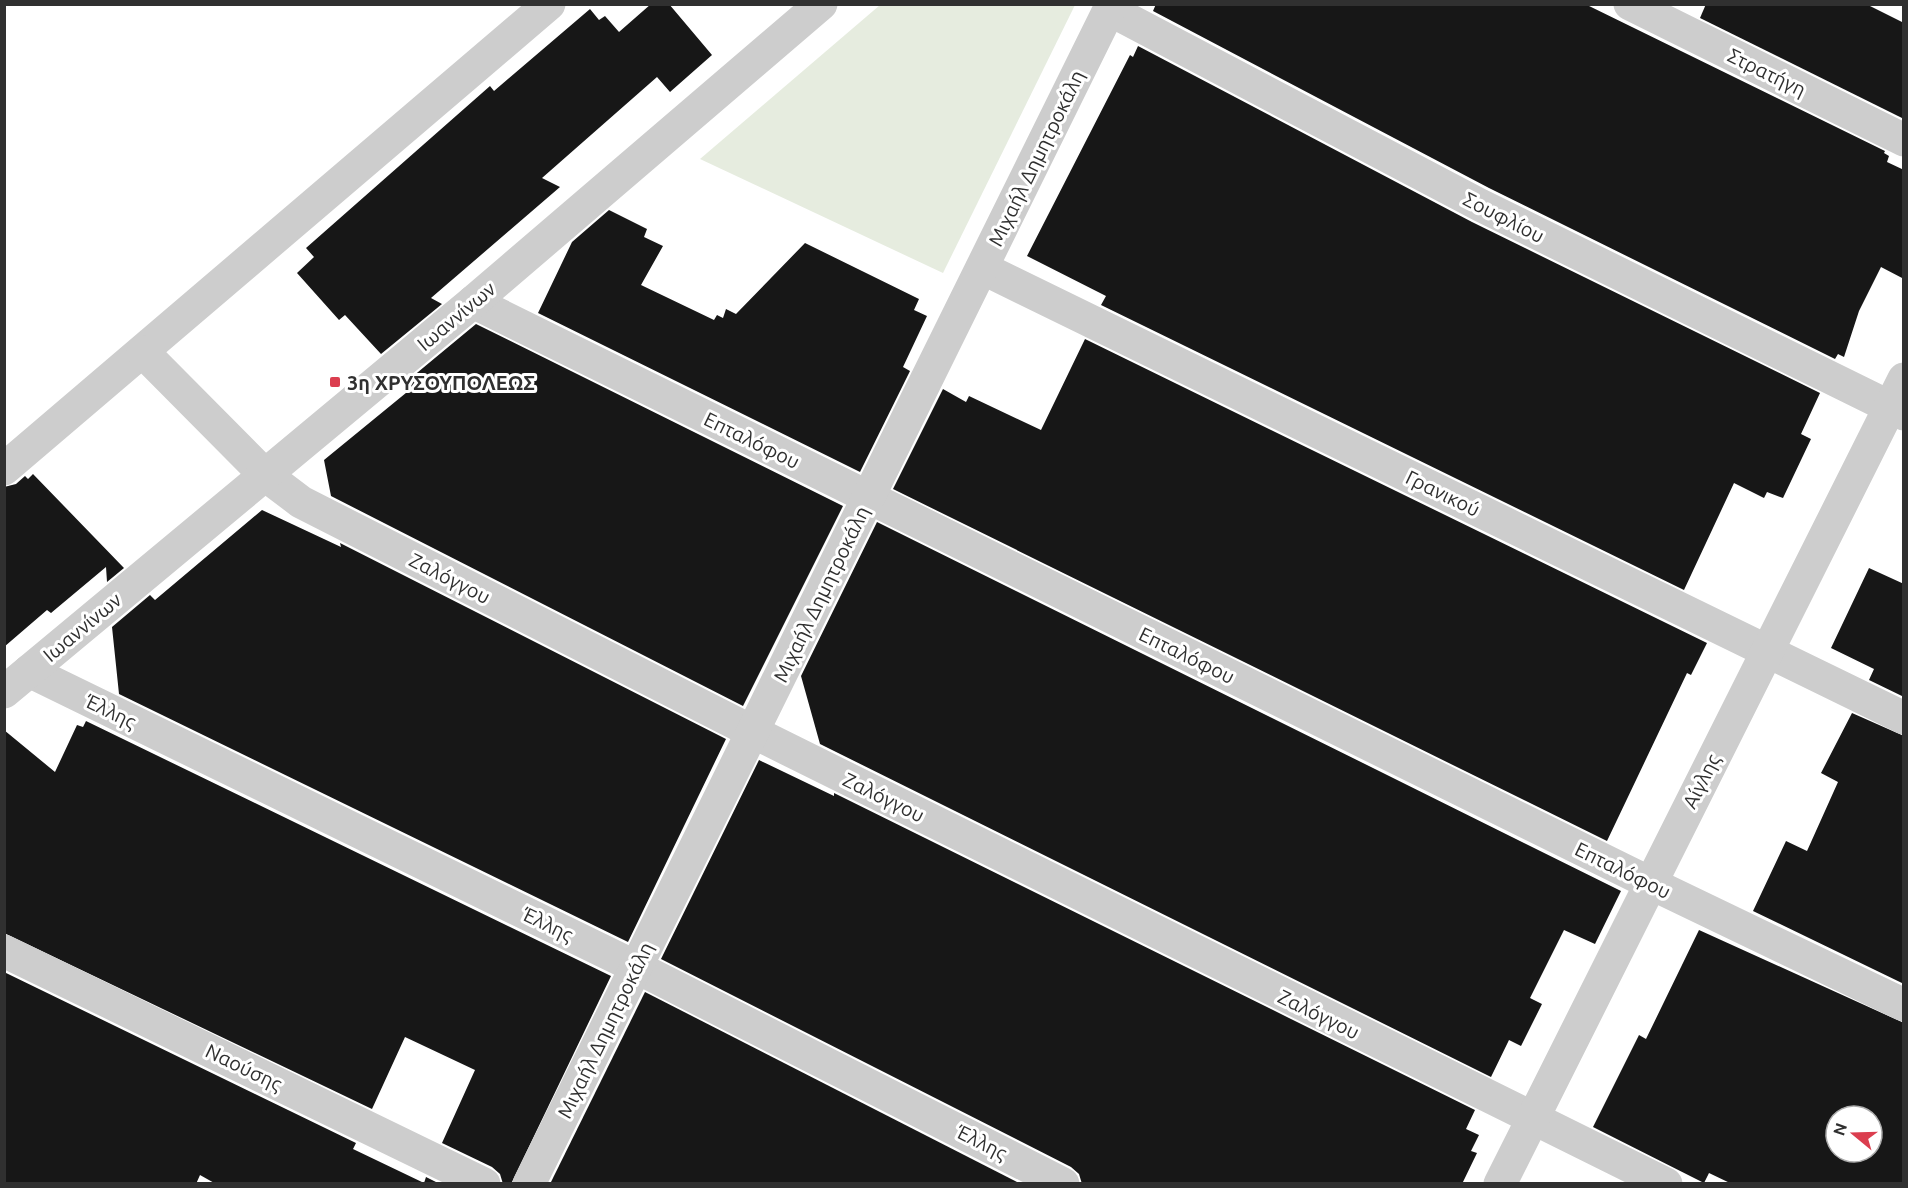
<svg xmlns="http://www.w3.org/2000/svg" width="1908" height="1188" font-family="Ubuntu,sans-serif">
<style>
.green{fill:#e6ecdf}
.building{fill:#171717;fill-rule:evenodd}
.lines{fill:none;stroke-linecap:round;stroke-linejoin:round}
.pedestrian{stroke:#cdcdcd;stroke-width:33}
.minor{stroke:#cdcdcd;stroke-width:33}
.tertiary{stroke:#cdcdcd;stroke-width:33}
.poi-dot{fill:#db3e4f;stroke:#fff;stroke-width:2}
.labels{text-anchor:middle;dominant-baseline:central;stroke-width:6;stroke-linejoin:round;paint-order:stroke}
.street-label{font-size:20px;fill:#303030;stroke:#fff}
.poi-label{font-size:20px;font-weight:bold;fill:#303030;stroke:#fff;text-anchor:start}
</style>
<rect width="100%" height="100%" fill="#fff"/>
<polygon class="green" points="880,5 1075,5 943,273 700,159"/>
<g class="building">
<polygon points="651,4 669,4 712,55 670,92 657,77 542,178 560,187 431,298 442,304 381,354 345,315 339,320 297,273 314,257 306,248 490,86 494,91 590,9 599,20 605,16 619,32"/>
<polygon points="1156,4 1585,4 1885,151 1884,153 1889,156 1887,162 1904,170 1904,279 1881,267 1859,311 1844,357 1838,354 1835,359 1489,188 1153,11"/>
<polygon points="1706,4 1866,4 1904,23 1902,118 1700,18"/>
<polygon points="1138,46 1472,222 1820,393 1801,434 1811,439 1783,498 1767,492 1764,498 1734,483 1684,590 1101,305 1106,296 1027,256 1130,55 1133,57"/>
<polygon points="609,210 647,229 644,237 663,246 641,285 714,320 717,315 723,318 726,309 736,314 805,243 919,299 914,310 927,316 903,367 910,371 860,472 538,313 572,242"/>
<polygon points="476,324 843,506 743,706 331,496 324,460 412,388 406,382"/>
<polygon points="1085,339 1707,643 1691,675 1687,673 1607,841 893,489 943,389 966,402 969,396 1041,430"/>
<polygon points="33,474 124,568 107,582 106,567 51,613 47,610 4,647 4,487 16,484 25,476 28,479"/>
<polygon points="262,510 341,547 340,543 726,739 628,942 119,694 112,627 150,595 155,600"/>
<polygon points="877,522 1621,891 1595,944 1564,930 1530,998 1542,1004 1521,1046 1509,1040 1491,1077 820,744 801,676"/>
<polygon points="1869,568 1904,584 1904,697 1869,680 1874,669 1831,648"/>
<polygon points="1852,713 1904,736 1904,984 1753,911 1786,841 1807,851 1838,782 1821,773"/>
<polygon points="86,721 611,976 511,1184 503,1184 500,1174 492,1167 442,1143 475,1070 405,1037 372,1109 4,933 4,730 55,772 77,725 83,727"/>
<polygon points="759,760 834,796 834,793 1475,1110 1466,1129 1479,1135 1471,1151 1477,1153 1462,1184 1082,1184 1079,1174 1071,1167 661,959"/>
<path d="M 1699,930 L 1904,1023 L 1904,1184 L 1732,1184 L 1709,1173 L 1704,1183 L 1593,1127 L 1639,1035 L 1646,1039 ZM 1836,1116 L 1872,1116 L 1872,1152 L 1836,1152 Z"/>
<polygon points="4,972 356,1143 353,1149 424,1183 426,1177 440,1184 216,1184 200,1175 196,1184 4,1184"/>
<polygon points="645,992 1021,1184 550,1184"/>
</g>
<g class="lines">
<polyline class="pedestrian" points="4,469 549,4"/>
<g class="minor">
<polyline points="1630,4 1904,140"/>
<polyline points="1110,10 1480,205 1904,414"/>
<polyline points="982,268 1904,718"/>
<polyline points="473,302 1650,883 1904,1005"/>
<polyline points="143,352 264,474 301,502 753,732 1666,1184"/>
<polyline points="29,671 636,967 1063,1184"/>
</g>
<g class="tertiary">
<polyline points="4,692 473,302 821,4"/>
<polyline points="4,951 484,1184"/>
<polyline points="529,1184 1112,4"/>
<polyline points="1500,1184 1904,379"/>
</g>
</g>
<rect class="poi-dot" x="329" y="376" width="12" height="12" rx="3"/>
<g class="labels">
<g class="street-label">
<text transform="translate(1767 72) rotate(26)">Στρατήγη</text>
<text transform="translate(1036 158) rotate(-64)">Μιχαήλ Δημητροκάλη</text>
<text transform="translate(1504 217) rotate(27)">Σουφλίου</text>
<text transform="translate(456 316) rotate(-40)">Ιωαννίνων</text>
<text transform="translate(752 440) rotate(26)">Επταλόφου</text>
<text transform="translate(1443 493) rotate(26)">Γρανικού</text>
<text transform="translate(450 578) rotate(27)">Ζαλόγγου</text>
<text transform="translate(821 594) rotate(-64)">Μιχαήλ Δημητροκάλη</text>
<text transform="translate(82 627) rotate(-40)">Ιωαννίνων</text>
<text transform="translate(1187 655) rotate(26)">Επταλόφου</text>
<text transform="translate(111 711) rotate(26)">Έλλης</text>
<text transform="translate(1701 781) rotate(-63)">Αίγλης</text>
<text transform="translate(884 797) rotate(26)">Ζαλόγγου</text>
<text transform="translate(1623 870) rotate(26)">Επταλόφου</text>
<text transform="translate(548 924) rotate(26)">Έλλης</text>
<text transform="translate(1319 1014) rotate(26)">Ζαλόγγου</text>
<text transform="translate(605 1030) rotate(-64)">Μιχαήλ Δημητροκάλη</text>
<text transform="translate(244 1067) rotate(26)">Ναούσης</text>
<text transform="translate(982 1142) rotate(27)">Έλλης</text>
</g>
<g class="poi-label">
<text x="347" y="382">3η ΧΡΥΣΟΥΠΟΛΕΩΣ</text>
</g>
</g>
<rect width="1908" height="1188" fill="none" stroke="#303030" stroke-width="12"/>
<g transform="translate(1854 1134) rotate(289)"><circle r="28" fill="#ffffff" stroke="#acacac" stroke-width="1.5"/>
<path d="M0-4.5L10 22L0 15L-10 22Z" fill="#db3e4f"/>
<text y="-9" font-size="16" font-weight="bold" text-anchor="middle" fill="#303030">N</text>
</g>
</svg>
